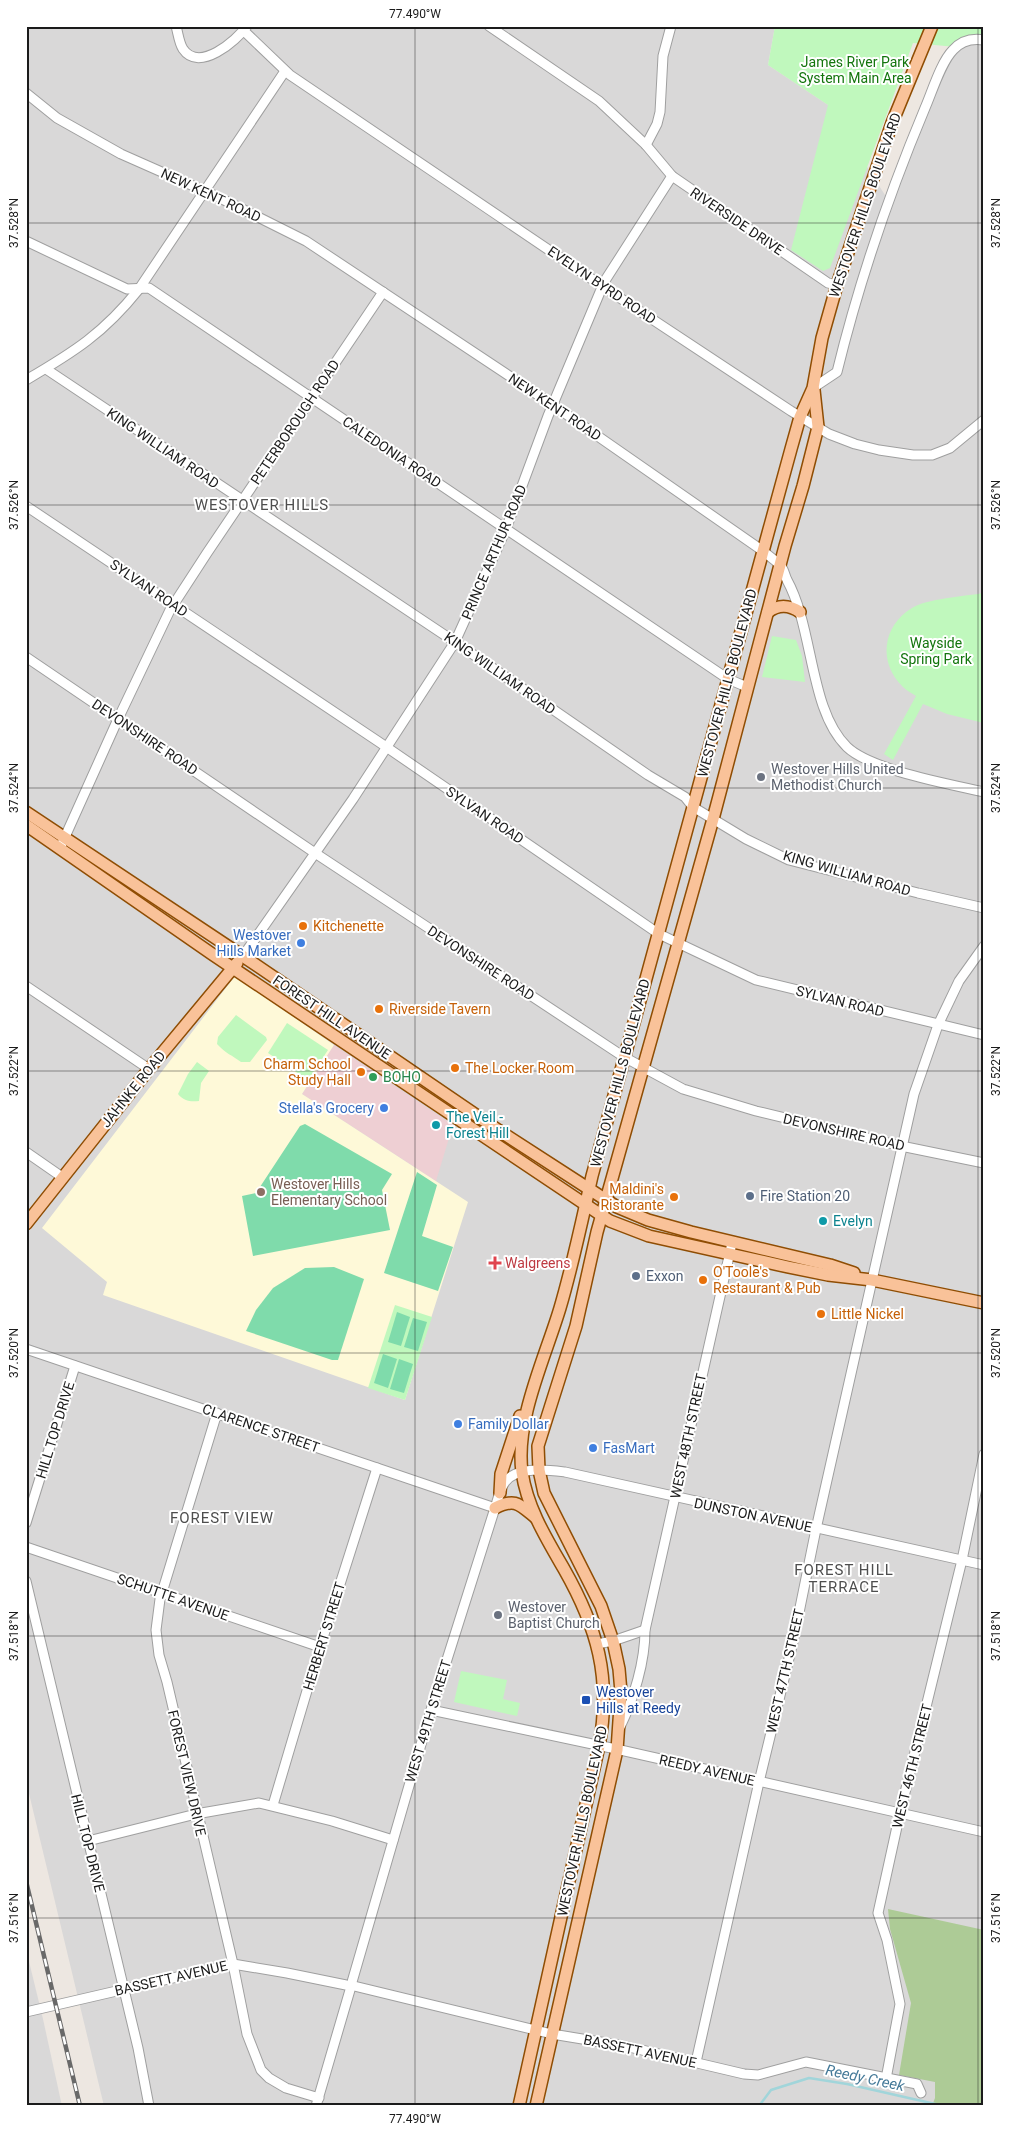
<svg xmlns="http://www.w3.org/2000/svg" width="1010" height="2132" font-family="Roboto,sans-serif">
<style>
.residential{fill:#d9d8d8}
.commercial{fill:#eecfd3}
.education{fill:#fef9d8}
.forest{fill:#adcb96}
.park{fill:#c0f8bd}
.pitch{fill:#7fdbab}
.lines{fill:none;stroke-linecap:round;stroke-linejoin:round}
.stream{stroke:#a1d5da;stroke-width:2.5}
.minor-casing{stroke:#9f9f9f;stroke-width:11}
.major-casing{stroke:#8f4d03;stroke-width:14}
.minor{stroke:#fff;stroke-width:9}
.major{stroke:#f9c299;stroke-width:11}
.rail-casing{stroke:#696969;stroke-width:4.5}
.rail{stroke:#fff;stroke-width:2.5;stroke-dasharray:8;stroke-linecap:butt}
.ticks{fill:none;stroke:#1b1b1b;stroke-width:1;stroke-opacity:0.45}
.worship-dot{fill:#6b7280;stroke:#fff;stroke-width:2}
.food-dot{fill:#e8710a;stroke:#fff;stroke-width:2}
.shop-dot{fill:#3f7fe0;stroke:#fff;stroke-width:2}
.leisure-dot{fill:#2e9e5b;stroke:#fff;stroke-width:2}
.culture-dot{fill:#0f9aa8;stroke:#fff;stroke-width:2}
.education-dot{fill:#8d6e63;stroke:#fff;stroke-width:2}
.service-dot{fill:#5c6f8a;stroke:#fff;stroke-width:2}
.health-dot{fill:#e0444e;stroke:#fff;stroke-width:2}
.transit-dot{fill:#1a4fb4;stroke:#fff;stroke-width:2}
.labels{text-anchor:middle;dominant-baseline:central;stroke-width:4;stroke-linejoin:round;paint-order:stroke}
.park-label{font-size:14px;fill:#13750d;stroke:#fff}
.street-label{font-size:14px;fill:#1b1b1b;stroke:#fff}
.worship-label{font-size:14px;fill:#5b616d;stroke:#fff;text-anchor:start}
.food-label{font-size:14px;fill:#c56008;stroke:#fff;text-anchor:start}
.shop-label{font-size:14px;fill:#366cbe;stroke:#fff;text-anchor:end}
.leisure-label{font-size:14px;fill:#27864d;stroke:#fff;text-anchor:start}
.culture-label{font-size:14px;fill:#0d838f;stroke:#fff;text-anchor:start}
.education-label{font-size:14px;fill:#785e54;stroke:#fff;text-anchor:start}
.service-label{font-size:14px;fill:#4e5e75;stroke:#fff;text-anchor:start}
.health-label{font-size:14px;fill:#be3a42;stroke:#fff;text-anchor:start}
.transit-label{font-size:14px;fill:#164399;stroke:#fff;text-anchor:start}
.neighbourhood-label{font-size:15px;letter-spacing:1px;fill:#4e4e4e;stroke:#fff}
.water-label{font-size:15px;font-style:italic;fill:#457a99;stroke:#fff}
.neatline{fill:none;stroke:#1b1b1b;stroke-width:2}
.ticks-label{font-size:12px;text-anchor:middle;fill:#1b1b1b}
</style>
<rect width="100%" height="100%" fill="#ede7e1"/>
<g class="residential">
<polygon points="26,26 775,26 768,65 828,105 890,203 923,119 956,47 984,40 984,2106 104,2106 26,1781"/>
<polygon points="26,1949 43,2019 62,2106 26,2106"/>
</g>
<polygon class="commercial" points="334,1045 453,1125 436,1181 302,1094"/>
<polygon class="education" points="235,976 334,1045 302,1094 468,1202 405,1400 103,1295 107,1282 42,1228"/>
<polygon class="forest" points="888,1909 984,1930 984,2106 932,2106 935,2098 935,2082 899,2075 911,2003 890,1929"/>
<g class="park">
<polygon points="775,26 984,26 984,40 956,47 913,43 830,268 823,271 791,250 828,105 768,65"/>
<path d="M 984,593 L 984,723 L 947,714 L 923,704 L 893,760 L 884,754 L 916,696 C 912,693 907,691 903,687 C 878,663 882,626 912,608 C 925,599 966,596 984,593 Z"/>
<polygon points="772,636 796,640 802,656 805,682 762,677"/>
<path d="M 236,1015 L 266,1037 L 267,1040 L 250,1062 L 241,1062 C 232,1055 226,1054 217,1044 L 218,1037 Z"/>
<polygon points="287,1023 328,1050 308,1080 268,1053"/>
<path d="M 197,1062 L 209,1071 L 201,1083 L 199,1101 C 190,1102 184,1101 178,1094 L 188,1074 Z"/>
<polygon points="395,1305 432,1317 405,1400 368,1388"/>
<polygon points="461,1671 507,1680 503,1699 520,1703 517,1716 454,1702"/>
</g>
<g class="pitch">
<polygon points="305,1124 392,1174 382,1190 390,1230 253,1256 242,1196 256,1193 300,1126"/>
<polygon points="417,1172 437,1185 422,1236 453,1247 438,1291 384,1273"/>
<polygon points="334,1267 364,1279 338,1360 332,1360 246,1331 256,1310 273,1288 305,1268"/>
<polygon points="397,1312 410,1317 401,1346 388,1342"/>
<polygon points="413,1318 427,1322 418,1351 404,1347"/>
<polygon points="383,1354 397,1359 388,1388 374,1383"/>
<polygon points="399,1359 413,1364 404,1393 390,1389"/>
</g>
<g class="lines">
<polyline class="stream" points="759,2106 771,2090 809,2078 847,2084 944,2106"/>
<g class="minor-casing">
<g id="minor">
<path d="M 176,26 C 178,33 179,43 183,49 C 199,73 236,41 247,26"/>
<polyline points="489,26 599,101 646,145 672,176 828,283 837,285"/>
<polyline points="244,31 290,75 611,292 791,411 829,434 855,444 879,450 913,455 932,455 950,448 984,420"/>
<path d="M 26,93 L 57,118 L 121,154 L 216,196 L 306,241 L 553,405 L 763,551 C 769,556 776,561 781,566 C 784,570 785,576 787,580 C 814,629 809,710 847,747 C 871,770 949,784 984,792"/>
<polyline points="646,145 657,124 660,112 663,56 671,26"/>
<polyline points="26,241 127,289 149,288 728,679 747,687"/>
<polyline points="46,369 455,642 648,775 685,797 693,807 746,839 789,860 918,893 984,908"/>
<path d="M 26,380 C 74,352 104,333 139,289 L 285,71"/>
<path d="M 813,388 L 837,372 C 859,282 889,194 925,108 C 932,92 941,62 953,50 C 961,41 972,38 984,40"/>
<polyline points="26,506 379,742 659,934 756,980 984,1035"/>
<polyline points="26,657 315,853 624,1057 683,1089 756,1111 901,1146 984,1163"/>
<polyline points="60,848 118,719 170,610 207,553 383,292"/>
<polyline points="243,956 353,799 455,642 506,529 548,416 600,292 606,279 672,176"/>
<polyline points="26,986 149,1069"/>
<polyline points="26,1152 62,1177"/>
<polyline points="26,1349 495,1508"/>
<polyline points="217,1413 160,1599 156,1630 159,1655 167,1682 233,1964 247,2034 261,2070 269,2078 286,2088 319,2098"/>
<polyline points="26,1523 75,1366"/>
<polyline points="26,1547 320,1647"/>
<polyline points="26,1581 138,2048 149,2106"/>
<polyline points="597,1644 613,1641 645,1630"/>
<polyline points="431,1710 616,1749 984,1832"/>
<path d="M 620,1727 C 634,1698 645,1662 645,1630 L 732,1243"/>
<polyline points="273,1805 320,1647 377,1468"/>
<polyline points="88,1841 196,1814 259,1803 332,1821 393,1840"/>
<path d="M 352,1982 L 431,1710 L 495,1508 C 498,1499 500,1489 505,1482 C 517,1466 548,1470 565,1472 L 984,1565"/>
<polyline points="354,1986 552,2034 625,2046 744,2074 758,2075 806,2062 917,2084 921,2093"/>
<polyline points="26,2012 233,1964 287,1973 346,1985"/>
<polyline points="696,2062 759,1782 793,1642 816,1529 914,1094 938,1025 959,981 984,946"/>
<polyline points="886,2079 900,2004 887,1940 878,1913 900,1813 962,1560 984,1454"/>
<polyline points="316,2106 350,1990"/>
</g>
</g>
<g class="major-casing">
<g id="major">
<path d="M 768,612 C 779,604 789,605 800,612"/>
<polyline points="26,812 259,967 498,1130 617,1207 648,1220 691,1232 830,1265 854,1273"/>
<polyline points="26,825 212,954 610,1221 649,1236 788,1267 828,1275 872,1280 984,1303"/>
<polyline points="26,1224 149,1069 237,963"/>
<polyline points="500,1493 501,1474 520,1416"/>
<path d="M 495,1508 C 515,1498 519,1504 535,1517"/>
<path d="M 519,2106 L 599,1746 C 612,1678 597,1627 564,1569 C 546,1538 527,1507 522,1472 C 515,1420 545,1358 560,1308 C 573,1264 582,1220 592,1176 L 791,449 L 800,417 L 813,388 L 822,338 L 837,285 L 892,123 L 932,26"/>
<polyline points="536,2106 617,1750 621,1692 619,1669 613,1641 601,1606 544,1493 539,1470 538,1446 576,1326 597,1232 713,819 785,546 803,486 818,427 814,390"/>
</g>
</g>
<use href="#minor" class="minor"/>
<use href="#major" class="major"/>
<g class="rail-casing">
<polyline id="rail" points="26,1881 80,2106"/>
</g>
<use href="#rail" class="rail"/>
</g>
<path class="ticks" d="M 415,26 L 415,2106M 978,26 L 978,2106M 26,223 L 984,223M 26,505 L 984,505M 26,788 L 984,788M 26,1071 L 984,1071M 26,1353 L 984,1353M 26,1636 L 984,1636M 26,1918 L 984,1918"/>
<g class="worship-dot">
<circle cx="761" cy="777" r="5"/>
<circle cx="498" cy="1615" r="5"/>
</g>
<g class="food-dot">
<circle cx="303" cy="926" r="5"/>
<circle cx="379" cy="1009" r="5"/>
<circle cx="455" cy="1068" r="5"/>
<circle cx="361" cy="1072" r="5"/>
<circle cx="674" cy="1197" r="5"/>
<circle cx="703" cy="1280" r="5"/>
<circle cx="821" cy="1314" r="5"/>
</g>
<g class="shop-dot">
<circle cx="301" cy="943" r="5"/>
<circle cx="384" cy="1108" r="5"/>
<circle cx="458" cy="1424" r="5"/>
<circle cx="593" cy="1448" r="5"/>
</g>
<circle class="leisure-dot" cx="373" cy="1077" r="5"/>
<g class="culture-dot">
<circle cx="436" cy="1125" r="5"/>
<circle cx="823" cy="1221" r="5"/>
</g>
<circle class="education-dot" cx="261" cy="1192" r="5"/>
<g class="service-dot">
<circle cx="750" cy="1196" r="5"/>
<circle cx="636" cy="1276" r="5"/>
</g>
<path class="health-dot" d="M492.5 1255.5h5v5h5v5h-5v5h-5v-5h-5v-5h5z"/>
<rect class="transit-dot" x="581" y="1695" width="10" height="10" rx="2.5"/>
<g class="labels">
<g class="park-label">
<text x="855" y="62">James River Park<tspan x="855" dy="16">System Main Area</tspan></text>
<text x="936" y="643">Wayside<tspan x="936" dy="16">Spring Park</tspan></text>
</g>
<g class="street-label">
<text transform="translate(211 195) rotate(25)">NEW KENT ROAD</text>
<text transform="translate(865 205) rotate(-71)">WESTOVER HILLS BOULEVARD</text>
<text transform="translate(737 221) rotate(34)">RIVERSIDE DRIVE</text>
<text transform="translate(602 285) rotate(34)">EVELYN BYRD ROAD</text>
<text transform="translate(555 407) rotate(34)">NEW KENT ROAD</text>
<text transform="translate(295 422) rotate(-56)">PETERBOROUGH ROAD</text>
<text transform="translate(163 448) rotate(34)">KING WILLIAM ROAD</text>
<text transform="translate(392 452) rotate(34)">CALEDONIA ROAD</text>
<text transform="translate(494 552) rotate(-67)">PRINCE ARTHUR ROAD</text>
<text transform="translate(149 588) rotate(34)">SYLVAN ROAD</text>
<text transform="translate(500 673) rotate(35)">KING WILLIAM ROAD</text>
<text transform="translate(727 683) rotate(-75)">WESTOVER HILLS BOULEVARD</text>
<text transform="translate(145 737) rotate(34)">DEVONSHIRE ROAD</text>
<text transform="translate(485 815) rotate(34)">SYLVAN ROAD</text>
<text transform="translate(847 873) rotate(16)">KING WILLIAM ROAD</text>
<text transform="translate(481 963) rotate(33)">DEVONSHIRE ROAD</text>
<text transform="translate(840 1001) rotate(14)">SYLVAN ROAD</text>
<text transform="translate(332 1017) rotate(34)">FOREST HILL AVENUE</text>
<text transform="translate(620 1073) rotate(-75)">WESTOVER HILLS BOULEVARD</text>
<text transform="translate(133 1089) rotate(-51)">JAHNKE ROAD</text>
<text transform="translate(844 1132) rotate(13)">DEVONSHIRE ROAD</text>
<text transform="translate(261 1428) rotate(19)">CLARENCE STREET</text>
<text transform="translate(55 1430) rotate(-73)">HILL TOP DRIVE</text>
<text transform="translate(688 1436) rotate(-78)">WEST 48TH STREET</text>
<text transform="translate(753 1515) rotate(12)">DUNSTON AVENUE</text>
<text transform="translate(173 1597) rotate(19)">SCHUTTE AVENUE</text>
<text transform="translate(324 1636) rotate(-73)">HERBERT STREET</text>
<text transform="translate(785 1671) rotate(-77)">WEST 47TH STREET</text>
<text transform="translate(428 1721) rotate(-73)">WEST 49TH STREET</text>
<text transform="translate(912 1766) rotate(-76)">WEST 46TH STREET</text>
<text transform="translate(707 1770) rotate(13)">REEDY AVENUE</text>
<text transform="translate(187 1773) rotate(77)">FOREST VIEW DRIVE</text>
<text transform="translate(582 1821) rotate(-78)">WESTOVER HILLS BOULEVARD</text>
<text transform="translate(88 1843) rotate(76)">HILL TOP DRIVE</text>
<text transform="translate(171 1978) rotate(-13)">BASSETT AVENUE</text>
<text transform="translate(640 2051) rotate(12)">BASSETT AVENUE</text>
</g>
<g class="worship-label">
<text x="771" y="769">Westover Hills United<tspan x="771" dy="16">Methodist Church</tspan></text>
<text x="508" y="1607">Westover<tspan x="508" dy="16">Baptist Church</tspan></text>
</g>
<g class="food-label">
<text x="313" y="926">Kitchenette</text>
<text x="389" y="1009">Riverside Tavern</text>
<text x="351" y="1064" text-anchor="end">Charm School<tspan x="351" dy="16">Study Hall</tspan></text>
<text x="465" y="1068">The Locker Room</text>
<text x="664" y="1189" text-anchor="end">Maldini's<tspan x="664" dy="16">Ristorante</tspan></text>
<text x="713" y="1272">O'Toole's<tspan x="713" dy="16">Restaurant &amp; Pub</tspan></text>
<text x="831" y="1314">Little Nickel</text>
</g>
<g class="shop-label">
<text x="291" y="935">Westover<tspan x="291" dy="16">Hills Market</tspan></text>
<text x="374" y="1108">Stella's Grocery</text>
<text x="468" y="1424" text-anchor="start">Family Dollar</text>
<text x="603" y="1448" text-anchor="start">FasMart</text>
</g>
<g class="leisure-label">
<text x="383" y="1077">BOHO</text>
</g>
<g class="culture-label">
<text x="446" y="1117">The Veil -<tspan x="446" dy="16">Forest Hill</tspan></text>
<text x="833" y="1221">Evelyn</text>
</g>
<g class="education-label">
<text x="271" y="1184">Westover Hills<tspan x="271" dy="16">Elementary School</tspan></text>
</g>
<g class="service-label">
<text x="760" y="1196">Fire Station 20</text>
<text x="646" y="1276">Exxon</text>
</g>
<g class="health-label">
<text x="505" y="1263">Walgreens</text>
</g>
<g class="transit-label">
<text x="596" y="1692">Westover<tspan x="596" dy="16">Hills at Reedy</tspan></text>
</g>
<g class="neighbourhood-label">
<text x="262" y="505">WESTOVER HILLS</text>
<text x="222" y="1518">FOREST VIEW</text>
<text x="844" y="1570">FOREST HILL<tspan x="844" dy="17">TERRACE</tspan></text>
</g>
<g class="water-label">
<text transform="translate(865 2078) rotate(12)">Reedy Creek</text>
</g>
</g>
<rect width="1010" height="2132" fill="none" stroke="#ffffff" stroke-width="55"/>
<rect x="28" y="28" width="954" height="2076" class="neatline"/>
<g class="ticks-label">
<text x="415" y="18">77.490°W</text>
<text transform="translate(14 223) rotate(-90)" y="4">37.528°N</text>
<text transform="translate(996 223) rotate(-90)" y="4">37.528°N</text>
<text transform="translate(14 505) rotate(-90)" y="4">37.526°N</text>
<text transform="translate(996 505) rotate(-90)" y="4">37.526°N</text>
<text transform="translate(14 788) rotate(-90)" y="4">37.524°N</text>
<text transform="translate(996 788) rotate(-90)" y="4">37.524°N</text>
<text transform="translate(14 1071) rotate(-90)" y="4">37.522°N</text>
<text transform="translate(996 1071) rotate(-90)" y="4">37.522°N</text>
<text transform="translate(14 1353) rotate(-90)" y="4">37.520°N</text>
<text transform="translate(996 1353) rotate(-90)" y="4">37.520°N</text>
<text transform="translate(14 1636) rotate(-90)" y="4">37.518°N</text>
<text transform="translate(996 1636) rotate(-90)" y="4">37.518°N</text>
<text transform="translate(14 1918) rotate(-90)" y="4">37.516°N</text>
<text transform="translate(996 1918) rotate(-90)" y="4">37.516°N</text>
<text x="415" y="2123">77.490°W</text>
</g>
</svg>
